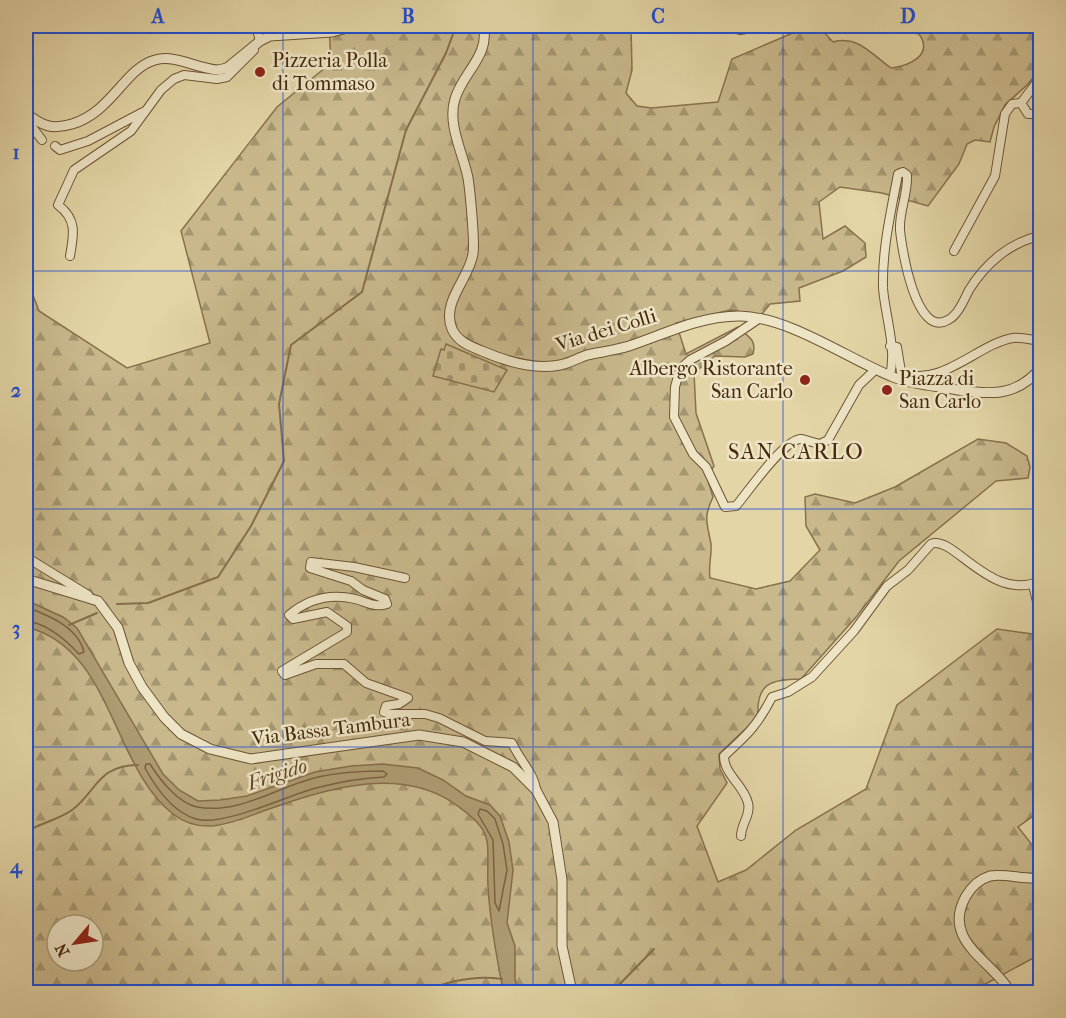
<svg xmlns="http://www.w3.org/2000/svg" width="1066" height="1018" font-family="'IM FELL French Canon',serif">
<style>
.forest{fill:url(#forest-firs);stroke:#88714d;stroke-width:1.5;fill-rule:evenodd}
.cemetery{fill:url(#cemetery-stones);stroke:#88714d;stroke-width:1.5}
.water{fill:#ae9b72;stroke:#856e4a;stroke-width:1.5}
.lines{fill:none;stroke-linecap:round;stroke-linejoin:round}
.shore{stroke:#7a6240;stroke-width:1.5}
.stream{stroke:#856e4a;stroke-width:2}
.minor-casing{stroke:#6e5534;stroke-width:10}
.tertiary-casing{stroke:#6e5534;stroke-width:11}
.minor{stroke:#ede4c5;stroke-width:8}
.tertiary{stroke:#ede4c5;stroke-width:9}
.grid{fill:none;stroke:#1d4ed8;stroke-width:1.5;stroke-opacity:0.55}
.poi-dot{fill:#8f2418;stroke:#ede4c5;stroke-width:2}
.labels{text-anchor:middle;dominant-baseline:central;stroke-width:5;stroke-linejoin:round;paint-order:stroke}
.poi-label{font-size:20px;fill:#472a0e;stroke:#ede4c5;text-anchor:start}
.street-label{font-size:20px;fill:#472a0e;stroke:#ede4c5}
.water-label{font-size:21px;font-style:italic;fill:#614627;stroke:#ede4c5}
.quarter-label{font-size:22px;letter-spacing:1.5px;fill:#472a0e;stroke:#ede4c5}
.neatline{fill:none;stroke:#1d4ed8;stroke-width:2}
.grid-label{font-size:20px;text-anchor:middle;font-weight:bold;fill:#1d4ed8}
</style>
<defs>
<pattern id="forest-firs" width="22" height="20" patternUnits="userSpaceOnUse" patternTransform="scale(1.5)"><rect width="22" height="20" fill="#c8b88c"/><path d="M5 1l3.5 6h-7zM16 11l3.5 6h-7z" fill="#a49671"/></pattern>
<pattern id="cemetery-stones" width="16" height="16" patternUnits="userSpaceOnUse" patternTransform="scale(1.5)"><rect width="16" height="16" fill="#c8b88c"/><path d="M2 7V4a2 2 0 0 1 4 0v3zM10 15v-3a2 2 0 0 1 4 0v3z" fill="#a49671"/></pattern>
</defs>
<rect width="100%" height="100%" fill="#e3d5a6"/>
<filter id="stains"><feTurbulence type="fractalNoise" baseFrequency=".00333" numOctaves="4"/><feColorMatrix values="0 0 0 0 .2 0 0 0 0 .09 0 0 0 0 .02 0 0 0 .5 -.17"/></filter>
<radialGradient id="worn" r=".72"><stop offset=".6" stop-color="#630" stop-opacity="0"/><stop offset="1" stop-color="#630" stop-opacity=".3"/></radialGradient>
<path class="forest" d="M 329,26 L 631,26 L 632,70 L 626,93 L 637,106 L 651,108 L 718,102 L 732,59 L 809,26 L 820,28 L 833,42 C 858,35 871,54 891,68 C 909,66 934,55 919,34 L 882,26 L 1040,26 L 1040,69 L 1028,84 L 1005,105 L 994,127 L 990,142 L 975,140 L 967,144 L 959,164 L 928,206 L 882,193 L 840,187 L 819,202 L 823,239 L 845,226 L 865,243 L 866,257 L 843,271 L 799,288 L 800,301 L 770,304 L 761,315 L 730,310 L 676,323 L 686,354 L 738,327 C 747,337 757,338 753,354 L 745,357 L 715,356 L 694,373 L 696,413 L 714,466 L 707,477 L 713,497 C 703,518 707,522 711,544 C 712,555 708,566 710,578 L 756,589 L 790,581 L 820,550 L 806,526 L 805,497 L 815,494 L 855,503 L 895,487 L 978,439 L 1006,443 L 1027,456 L 1030,467 L 1028,478 L 996,481 L 899,561 L 857,616 L 801,679 C 770,680 756,683 758,717 L 719,754 L 720,769 L 727,783 L 697,826 L 718,882 L 746,870 L 796,830 L 866,789 L 897,705 L 997,629 L 1040,635 L 1040,811 L 1018,827 L 1040,855 L 1040,958 L 1035,957 L 978,988 L 977,992 L 26,992 L 26,277 L 39,311 L 127,368 L 210,343 L 181,231 L 277,107 L 331,63 ZM 57,925 L 93,925 L 93,961 L 57,961 Z"/>
<polygon class="cemetery" points="446,344 507,370 494,392 433,376 441,349 444,350"/>
<path class="water" d="M 28,601 L 63,617 L 77,628 L 163,774 L 179,790 L 198,801 L 220,800 L 247,796 L 315,772 L 351,766 L 383,764 L 418,768 L 443,780 L 466,796 L 490,805 L 500,816 L 509,842 L 513,870 L 507,923 L 515,946 L 515,980 L 519,992 L 504,992 L 503,989 C 496,955 490,920 488,886 C 487,874 489,850 487,841 C 484,824 467,813 455,804 C 400,766 330,788 272,808 C 239,819 205,839 173,814 C 112,767 112,647 26,627 L 26,602 Z"/>
<g class="lines">
<g class="shore">
<path d="M 26,607 C 48,615 78,627 84,652 L 79,654 C 65,639 47,623 26,621"/>
<path d="M 146,764 L 150,764 C 160,780 178,803 197,807 C 239,815 279,786 318,777 C 340,772 361,771 383,771 L 387,774 L 384,777 C 361,778 339,782 316,788 C 286,796 223,827 196,819 C 172,812 156,788 145,768 Z"/>
<polygon points="480,809 487,811 495,819 503,844 507,870 499,911 495,903 493,840 478,814"/>
</g>
<g class="stream">
<polyline points="117,604 148,603 218,577 251,526 284,461 279,404 291,345 362,292 406,130 446,53 456,26"/>
<polyline points="69,625 97,613"/>
<path d="M 26,832 C 40,823 58,820 72,810 C 96,793 97,765 138,765"/>
<path d="M 422,992 C 448,981 474,975 502,979"/>
<polyline points="612,992 654,949"/>
</g>
<g class="minor-casing">
<g id="minor">
<polyline points="256,26 260,41"/>
<polyline points="727,26 740,30 766,26"/>
<polyline points="1040,78 1021,103 1028,114 1040,114"/>
<polyline points="26,119 42,140"/>
<polyline points="55,146 60,150 88,141 143,112"/>
<polyline points="954,251 995,176 1005,114 1012,104 1021,103"/>
<path d="M 70,256 C 74,234 77,219 58,205 L 74,170 L 131,131 L 161,90 L 174,79 L 184,75 L 217,79 L 227,77 L 254,50"/>
<path d="M 760,318 L 726,341 L 690,360 L 680,369 L 675,387 L 674,417 L 693,454 L 706,467 L 725,507 L 736,506 C 748,492 784,439 801,439 C 807,440 814,443 820,444 L 828,440 L 859,385 L 876,369"/>
<path d="M 890,346 L 897,347 L 901,372 C 939,390 979,343 1013,338 C 1020,337 1033,340 1040,341"/>
<path d="M 890,375 C 897,349 885,315 883,288 C 882,249 891,212 898,174 L 903,172 L 907,175 C 908,194 899,211 900,230 C 902,250 916,339 948,320 C 958,315 964,300 969,290 C 985,264 1010,242 1040,236"/>
<polyline points="26,557 88,595"/>
<path d="M 405,578 L 354,567 L 311,562 L 310,568 L 351,581 L 363,590 L 385,599 L 387,604 C 375,608 367,602 355,599 C 330,593 308,599 289,615 L 293,619 L 327,612 L 347,626 L 347,632 L 282,671 L 285,675 L 316,664 L 344,664 L 366,683 L 408,698 L 399,704 L 386,706 L 384,712 L 390,714 L 425,714 L 439,718 L 485,741 L 512,743 C 519,759 535,775 536,790"/>
<polyline points="1033,585 1040,614"/>
<path d="M 741,836 C 741,824 751,815 748,803 C 744,785 724,775 724,756 C 748,734 757,726 772,697 L 788,692 L 812,677 L 854,631 L 887,586 L 908,570 L 931,544 C 953,534 991,603 1040,581"/>
</g>
</g>
<g class="tertiary-casing">
<g id="tertiary">
<path d="M 483,26 C 491,54 462,74 455,99 C 447,124 463,153 468,178 C 470,190 475,243 473,254 C 469,279 441,302 452,329 C 458,342 470,346 482,351 C 505,361 535,370 560,365 C 570,363 578,358 587,355 C 601,352 616,350 629,346 C 665,334 700,316 739,316 C 790,317 846,358 893,377 C 914,385 937,386 958,390 C 993,395 1016,396 1040,369"/>
<path d="M 26,113 C 42,126 52,130 72,124 C 112,112 125,68 155,60 C 175,54 198,69 218,70 L 227,68 L 260,41 L 270,36 L 332,32 L 355,26"/>
<polyline points="26,579 98,601 118,628 129,663 142,687 164,717 181,734 210,749 251,759 419,735 463,742 513,767 536,790 553,822 562,880 562,946 572,992"/>
<path d="M 1010,992 C 995,962 940,942 966,896 C 972,886 980,879 990,876 C 1005,873 1024,880 1040,878"/>
</g>
</g>
<use href="#minor" class="minor"/>
<use href="#tertiary" class="tertiary"/>
</g>
<path class="grid" d="M 283,26 L 283,992M 533,26 L 533,992M 783,26 L 783,992M 26,271 L 1040,271M 26,509 L 1040,509M 26,747 L 1040,747"/>
<g class="poi-dot">
<circle cx="260" cy="72" r="6"/>
<circle cx="805" cy="380" r="6"/>
<circle cx="887" cy="390" r="6"/>
</g>
<g class="labels">
<g class="poi-label">
<text x="272" y="60">Pizzeria Polla<tspan x="272" dy="23">di Tommaso</tspan></text>
<text x="793" y="368" text-anchor="end">Albergo Ristorante<tspan x="793" dy="23">San Carlo</tspan></text>
<text x="899" y="378">Piazza di<tspan x="899" dy="23">San Carlo</tspan></text>
</g>
<g class="street-label">
<text transform="translate(606 330) rotate(-17)">Via dei Colli</text>
<text transform="translate(331 729) rotate(-7)">Via Bassa Tambura</text>
</g>
<g class="water-label">
<text transform="translate(277 774) rotate(-18)">Frigido</text>
</g>
<g class="quarter-label">
<text x="796" y="452">SAN CARLO</text>
</g>
</g>
<rect width="1066" height="1018" fill="none" stroke="#e3d5a6" stroke-width="66"/>
<g transform="translate(75 943) rotate(241)"><circle r="28" fill="#ede4c5" stroke="#ab9a7c" stroke-width="1.5"/>
<path d="M0-4.5L10 22L0 15L-10 22Z" fill="#8f2418"/>
<text y="-9" font-size="16" font-weight="bold" text-anchor="middle" fill="#472a0e">N</text>
</g>
<rect x="33" y="33" width="1000" height="952" class="neatline"/>
<g class="grid-label">
<text x="158" y="23">A</text>
<text x="408" y="23">B</text>
<text x="658" y="23">C</text>
<text x="908" y="23">D</text>
<text x="16" y="159">1</text>
<text x="16" y="397">2</text>
<text x="16" y="635">3</text>
<text x="16" y="873">4</text>
</g>
<rect width="100%" height="100%" filter="url(#stains)"/>
<rect width="100%" height="100%" fill="url(#worn)"/>
</svg>
